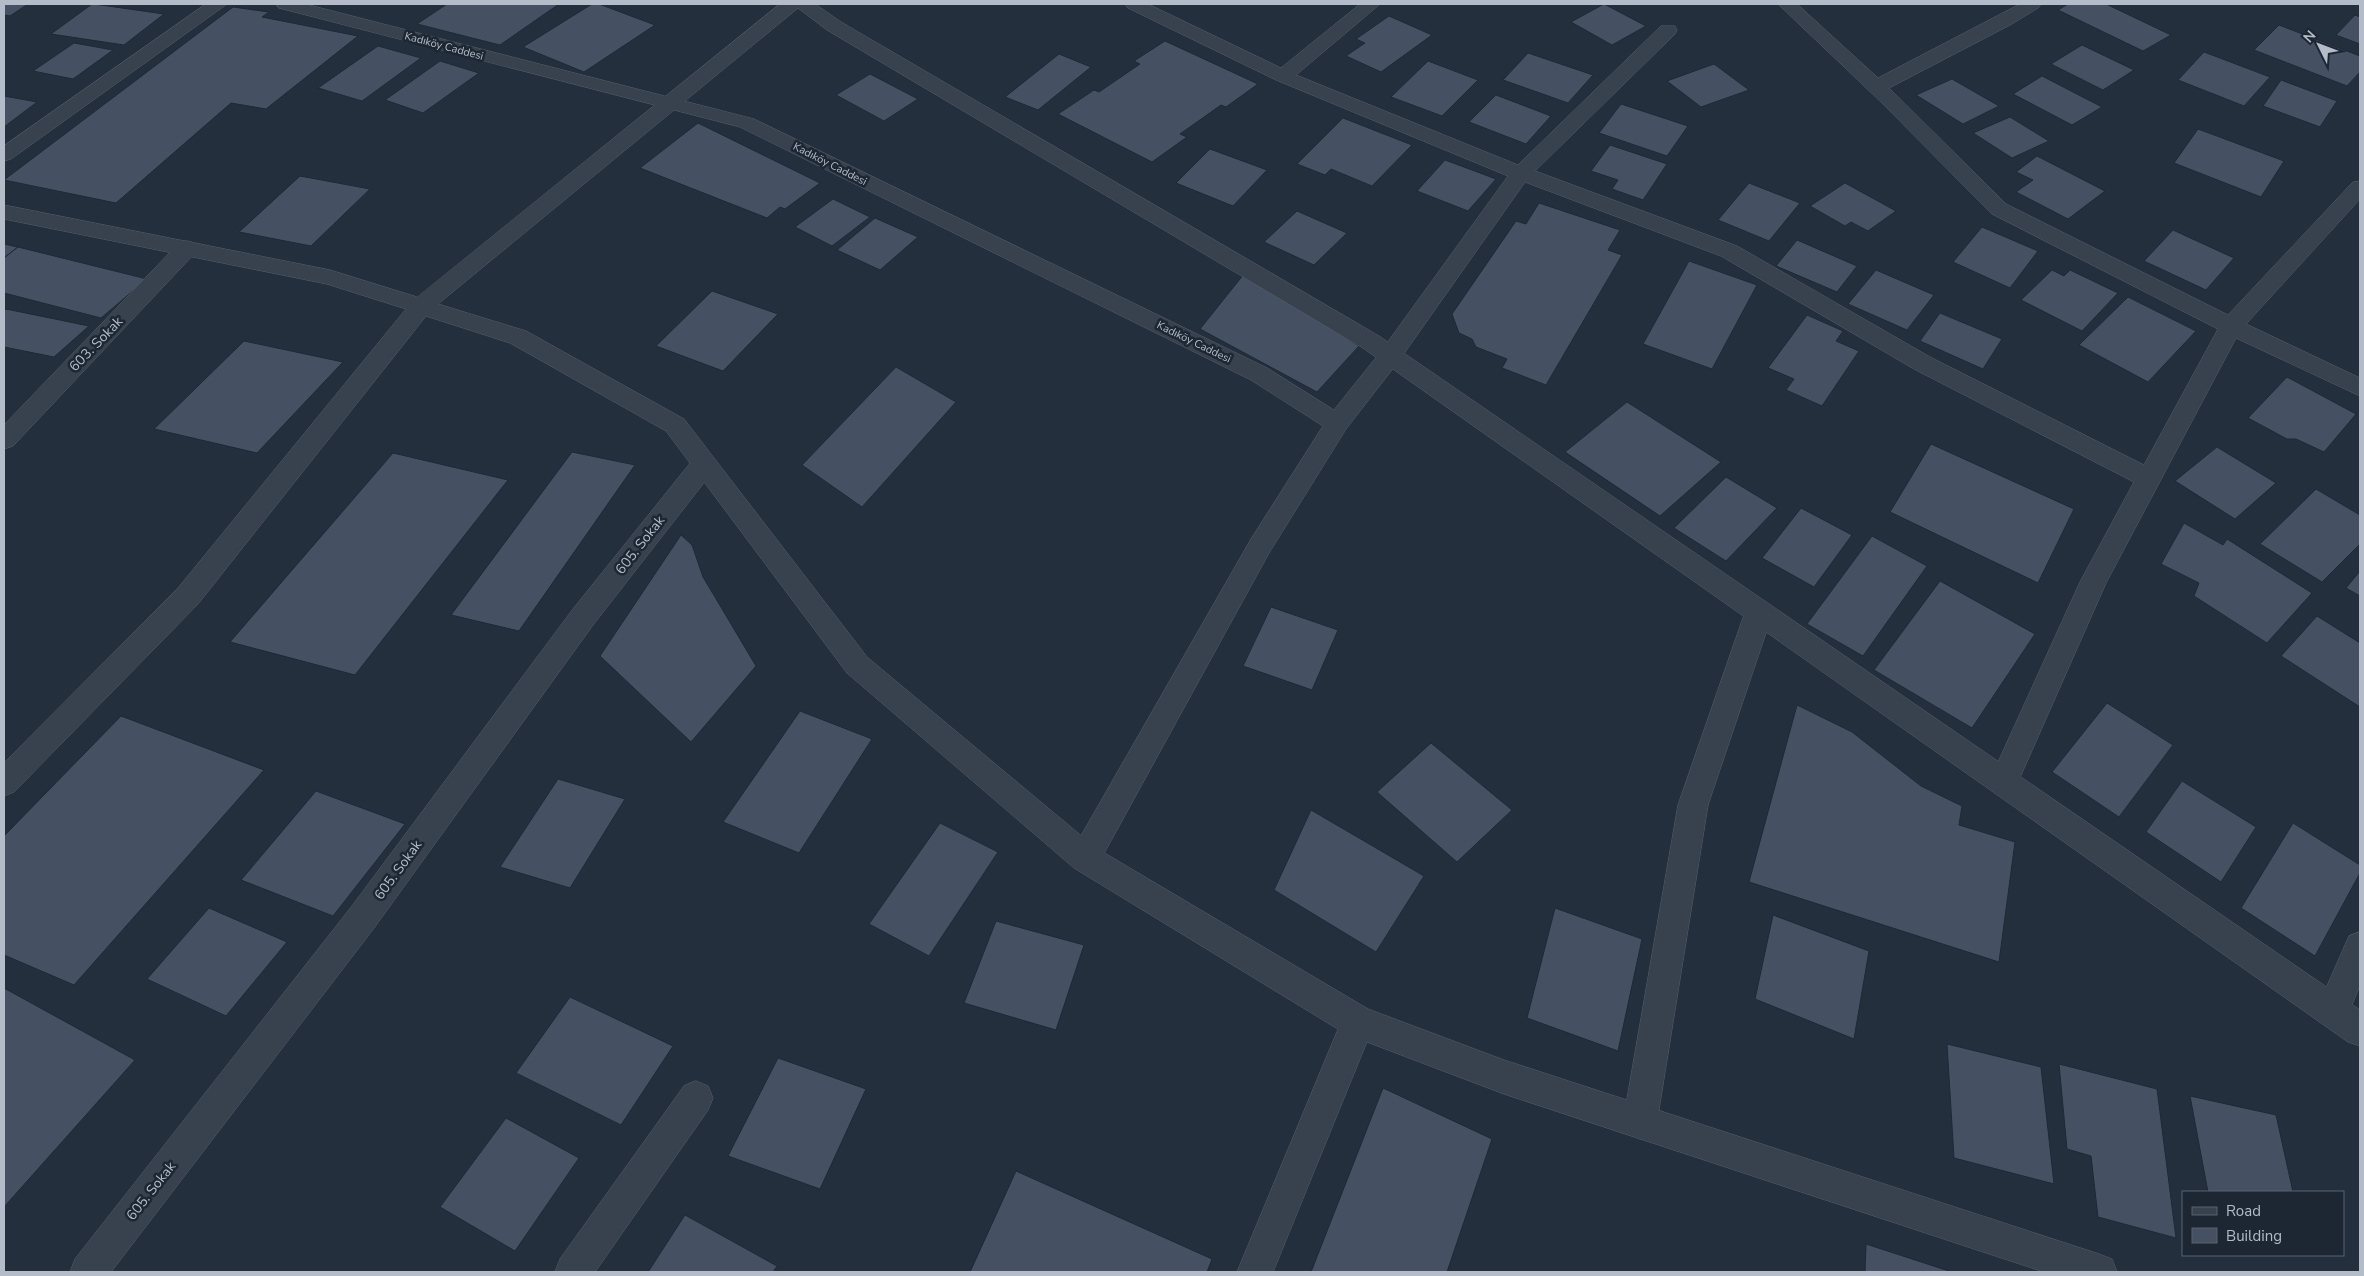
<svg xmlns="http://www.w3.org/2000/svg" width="2364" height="1276" font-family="'Nunito Sans',sans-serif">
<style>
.building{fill:#455162;stroke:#1f2835}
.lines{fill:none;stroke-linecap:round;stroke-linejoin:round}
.minor-casing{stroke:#565f6c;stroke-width:1}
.tertiary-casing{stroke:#565f6c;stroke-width:1}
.minor{fill:#38414e;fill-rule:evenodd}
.tertiary{fill:#38414e;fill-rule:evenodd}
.labels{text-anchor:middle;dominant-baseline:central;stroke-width:5;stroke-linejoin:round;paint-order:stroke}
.far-street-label{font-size:11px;fill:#b4bcc9;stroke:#1d2633}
.street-label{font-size:14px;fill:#b4bcc9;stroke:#1d2633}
</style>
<rect width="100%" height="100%" fill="#242f3e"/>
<g class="building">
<polygon points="4,4 28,4 10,16 4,15"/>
<polygon points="92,4 94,4 164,14 124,45 51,34"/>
<polygon points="447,4 559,4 500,45 417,24"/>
<polygon points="592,4 599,4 655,25 584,72 523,47"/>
<polygon points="1604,4 1646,26 1612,45 1571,22"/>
<polygon points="2068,4 2106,4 2171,35 2143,51 2058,10"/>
<polygon points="233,7 269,12 262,17 358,36 266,109 231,103 116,203 4,180"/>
<polygon points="2355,15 2360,17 2360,44 2336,35"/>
<polygon points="1389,16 1432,35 1381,72 1346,56 1365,43 1356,39"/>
<polygon points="2279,25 2360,56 2360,72 2347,86 2254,50"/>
<polygon points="1165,41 1258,84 1226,107 1221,105 1180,134 1187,137 1152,162 1058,114 1094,90 1099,92 1140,64 1134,61"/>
<polygon points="74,43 113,50 73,79 33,71"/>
<polygon points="2082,45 2134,70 2103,90 2051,64"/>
<polygon points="378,46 421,58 362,101 318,88"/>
<polygon points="2204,52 2270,77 2244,106 2178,80"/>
<polygon points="1528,53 1593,75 1568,103 1503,80"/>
<polygon points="1059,54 1091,67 1038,110 1005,97"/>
<polygon points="440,61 479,73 423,113 385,100"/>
<polygon points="1428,61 1478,80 1442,116 1391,97"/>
<polygon points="1714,64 1749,90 1701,107 1667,81"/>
<polygon points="870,74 918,99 884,121 836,95"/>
<polygon points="2042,76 2102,107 2072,125 2013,94"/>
<polygon points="1952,79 1999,106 1963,124 1916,95"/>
<polygon points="2281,80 2337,101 2320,127 2263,106"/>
<polygon points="1496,95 1551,116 1526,144 1469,122"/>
<polygon points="4,96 37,102 4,127"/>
<polygon points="1621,104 1688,126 1667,156 1599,133"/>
<polygon points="2010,117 2049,141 2012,158 1973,133"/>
<polygon points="1343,118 1412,145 1372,186 1331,169 1325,175 1297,164"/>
<polygon points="698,123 820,183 785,209 780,207 767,218 640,168"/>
<polygon points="2198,129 2284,161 2261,197 2174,163"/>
<polygon points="1610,145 1667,164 1643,200 1612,189 1618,180 1591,171"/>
<polygon points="1210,149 1267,170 1233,206 1176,183"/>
<polygon points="2037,156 2105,191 2068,219 2016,192 2033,180 2016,172"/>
<polygon points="1445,160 1496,179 1468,211 1417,191"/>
<polygon points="300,176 370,189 311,246 239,232"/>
<polygon points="1749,183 1800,203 1769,241 1718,220"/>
<polygon points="1845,183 1896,211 1868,231 1851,222 1845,226 1810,206"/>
<polygon points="833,199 870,217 832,246 795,227"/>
<polygon points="1539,203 1620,230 1608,250 1622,255 1546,385 1502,368 1507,359 1476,347 1472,339 1459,333 1452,314 1516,221 1526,224"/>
<polygon points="1297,211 1347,233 1314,265 1264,242"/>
<polygon points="875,218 918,237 880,270 837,250"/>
<polygon points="1982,227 2038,251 2010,288 1953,262"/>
<polygon points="2173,230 2234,258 2206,290 2144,261"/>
<polygon points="1797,240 1857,266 1837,292 1776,266"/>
<polygon points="4,244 18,247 4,258"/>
<polygon points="18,247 147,279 101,318 4,293 4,258"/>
<polygon points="1689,261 1757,285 1712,369 1643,344"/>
<polygon points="1876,270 1934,295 1907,330 1848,304"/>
<polygon points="2052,270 2064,276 2070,270 2118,293 2082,331 2021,300"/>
<polygon points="1244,274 1359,346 1317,392 1200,329"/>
<polygon points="712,291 778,314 723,371 656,346"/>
<polygon points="2128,297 2196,331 2148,382 2079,345"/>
<polygon points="6,309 89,326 54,357 4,347 4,311"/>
<polygon points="1940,313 2002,339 1983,369 1920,341"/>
<polygon points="1807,315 1843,331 1836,341 1859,351 1822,406 1786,390 1794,379 1768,368"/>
<polygon points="244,341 343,362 257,453 154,429"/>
<polygon points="896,367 956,402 862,507 802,465"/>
<polygon points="2287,377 2356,414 2324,452 2296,439 2287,439 2248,418"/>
<polygon points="1627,402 1721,462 1660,516 1565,452"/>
<polygon points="1931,444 2074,509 2038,583 1890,512"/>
<polygon points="2217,447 2276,483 2235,519 2175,481"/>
<polygon points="572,452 635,465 519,631 451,615"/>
<polygon points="393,453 508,480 355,675 230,642"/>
<polygon points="1726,477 1777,508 1726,561 1674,528"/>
<polygon points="2316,489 2360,515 2360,544 2322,582 2260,544"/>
<polygon points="1801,508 1852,535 1814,587 1762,558"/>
<polygon points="2184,523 2223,545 2227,539 2312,593 2267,643 2194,596 2199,583 2161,564"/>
<polygon points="681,535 692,545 703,577 756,666 691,742 600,656"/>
<polygon points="1872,536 1927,566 1863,656 1807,624"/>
<polygon points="2360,571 2360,596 2346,588"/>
<polygon points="1940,581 2035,634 1972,728 1874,670"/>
<polygon points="1271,607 1338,630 1312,690 1243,666"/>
<polygon points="2317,616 2360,643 2360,707 2281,656"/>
<polygon points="2107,703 2173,745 2119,817 2052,772"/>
<polygon points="1797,705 1852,732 1921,786 1962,806 1959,825 2015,842 1999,962 1749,882"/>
<polygon points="800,711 872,739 799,853 723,822"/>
<polygon points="121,716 264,770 74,985 4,955 4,836"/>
<polygon points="1431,743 1512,810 1457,862 1377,792"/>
<polygon points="558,779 625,799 570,888 500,867"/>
<polygon points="2182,781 2256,827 2221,882 2146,832"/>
<polygon points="316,791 405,824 333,916 241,880"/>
<polygon points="1311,810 1424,876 1376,952 1274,890"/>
<polygon points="940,823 998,852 929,956 869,924"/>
<polygon points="2293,823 2360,865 2360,873 2315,956 2241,908"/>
<polygon points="209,908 287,942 226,1016 147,979"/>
<polygon points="1555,908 1642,939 1618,1051 1527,1018"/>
<polygon points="1773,915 1869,951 1854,1039 1755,999"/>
<polygon points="996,921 1084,945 1056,1030 964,1003"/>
<polygon points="4,988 135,1060 4,1207"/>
<polygon points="570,997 673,1046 621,1125 516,1073"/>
<polygon points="1947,1044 2041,1067 2054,1184 1954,1158"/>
<polygon points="778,1058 866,1089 820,1189 728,1156"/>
<polygon points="2059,1064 2157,1089 2176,1238 2098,1217 2091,1156 2067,1149"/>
<polygon points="1383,1088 1492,1139 1447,1272 1311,1272"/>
<polygon points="2190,1096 2276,1115 2293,1192 2208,1192"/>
<polygon points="506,1118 579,1158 515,1251 440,1207"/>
<polygon points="1016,1171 1212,1259 1207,1272 970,1272"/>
<polygon points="685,1215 777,1266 773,1272 648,1272"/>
<polygon points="1866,1244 1952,1272 1865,1272"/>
</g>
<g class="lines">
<g class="minor-casing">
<g id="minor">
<polygon points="276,4 305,4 754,119 1267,368 1334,410 1382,350 1508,176 1276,80 1128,8 1125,4 1148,4 1281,68 1360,4 1380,4 1296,75 1518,165 1661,26 1675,26 1677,30 1675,34 1535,171 1737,246 1930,357 2144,465 2218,329 1992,214 1882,103 1778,4 1797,4 1878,78 2020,4 2041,4 2038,8 2010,25 1889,88 2006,204 2228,315 2353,182 2360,181 2360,199 2246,324 2360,378 2360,396 2236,338 2106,583 2014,791 2004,795 1994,791 1989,782 2080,582 2134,482 1914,369 1721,256 1525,182 1398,362 1346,429 1269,553 1096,868 1085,872 1074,868 1070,858 1074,848 1251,539 1323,426 1251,380 740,127 279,8"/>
<polygon points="187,241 195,243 198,248 195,253 13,446 4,449 4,425 179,243"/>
<polygon points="704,455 713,457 716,464 713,471 593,625 374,928 111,1272 70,1272 75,1259 352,906 573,609 695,457"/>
<polygon points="1759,601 1769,604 1773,612 1708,805 1657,1122 1652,1134 1640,1139 1628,1134 1623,1122 1678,805 1745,612 1749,604"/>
<polygon points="2360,932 2360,985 2345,1022 2333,1027 2321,1022 2316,1011 2349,936"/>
<polygon points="1358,1006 1370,1010 1375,1022 1273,1272 1237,1272 1346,1010"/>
<polygon points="696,1081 708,1086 713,1098 708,1110 595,1272 555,1272 560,1259 684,1086"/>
</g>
</g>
<g class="tertiary-casing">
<g id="tertiary">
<polygon points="206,4 227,4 11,159 4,161 4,146"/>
<polygon points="780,4 815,4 841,22 1379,336 2360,1010 2360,1046 2348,1042 1363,348 827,30 798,8 438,304 526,331 684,419 867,657 1096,848 1368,1009 1504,1060 2099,1254 2112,1259 2117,1272 2044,1272 1504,1094 1346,1034 1074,868 847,673 666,431 510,343 426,316 198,604 14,792 4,796 4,763 178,588 406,309 327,284 4,219 4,205 330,270 417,297"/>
</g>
</g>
<use href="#minor" class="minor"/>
<use href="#tertiary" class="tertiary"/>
</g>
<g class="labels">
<g class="far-street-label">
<text transform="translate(444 46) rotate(15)">Kadıköy Caddesi</text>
<text transform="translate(830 164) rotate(27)">Kadıköy Caddesi</text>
<text transform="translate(1194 342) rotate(26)">Kadıköy Caddesi</text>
</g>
<g class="street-label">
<text transform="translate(96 344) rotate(-46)">603. Sokak</text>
<text transform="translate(640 545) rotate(-52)">605. Sokak</text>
<text transform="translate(398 870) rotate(-54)">605. Sokak</text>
<text transform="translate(151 1191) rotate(-52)">605. Sokak</text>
</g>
</g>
<rect width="2364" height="1276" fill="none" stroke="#b4bcc9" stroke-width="10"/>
<rect x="2182" y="1191" width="162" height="65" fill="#1d2633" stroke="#59626f"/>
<rect x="2192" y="1207" width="25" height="8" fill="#38414e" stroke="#59626f"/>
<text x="2226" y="1216" font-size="15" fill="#b4bcc9">Road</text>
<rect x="2192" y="1228" width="25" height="15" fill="#455162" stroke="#59626f"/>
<text x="2226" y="1241" font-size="15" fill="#b4bcc9">Building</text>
<g transform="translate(2319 45) rotate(312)" stroke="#1d2633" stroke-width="4" paint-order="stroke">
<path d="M0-4L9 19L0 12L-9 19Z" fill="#b4bcc9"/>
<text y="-8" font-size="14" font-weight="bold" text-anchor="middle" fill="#b4bcc9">N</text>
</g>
</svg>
